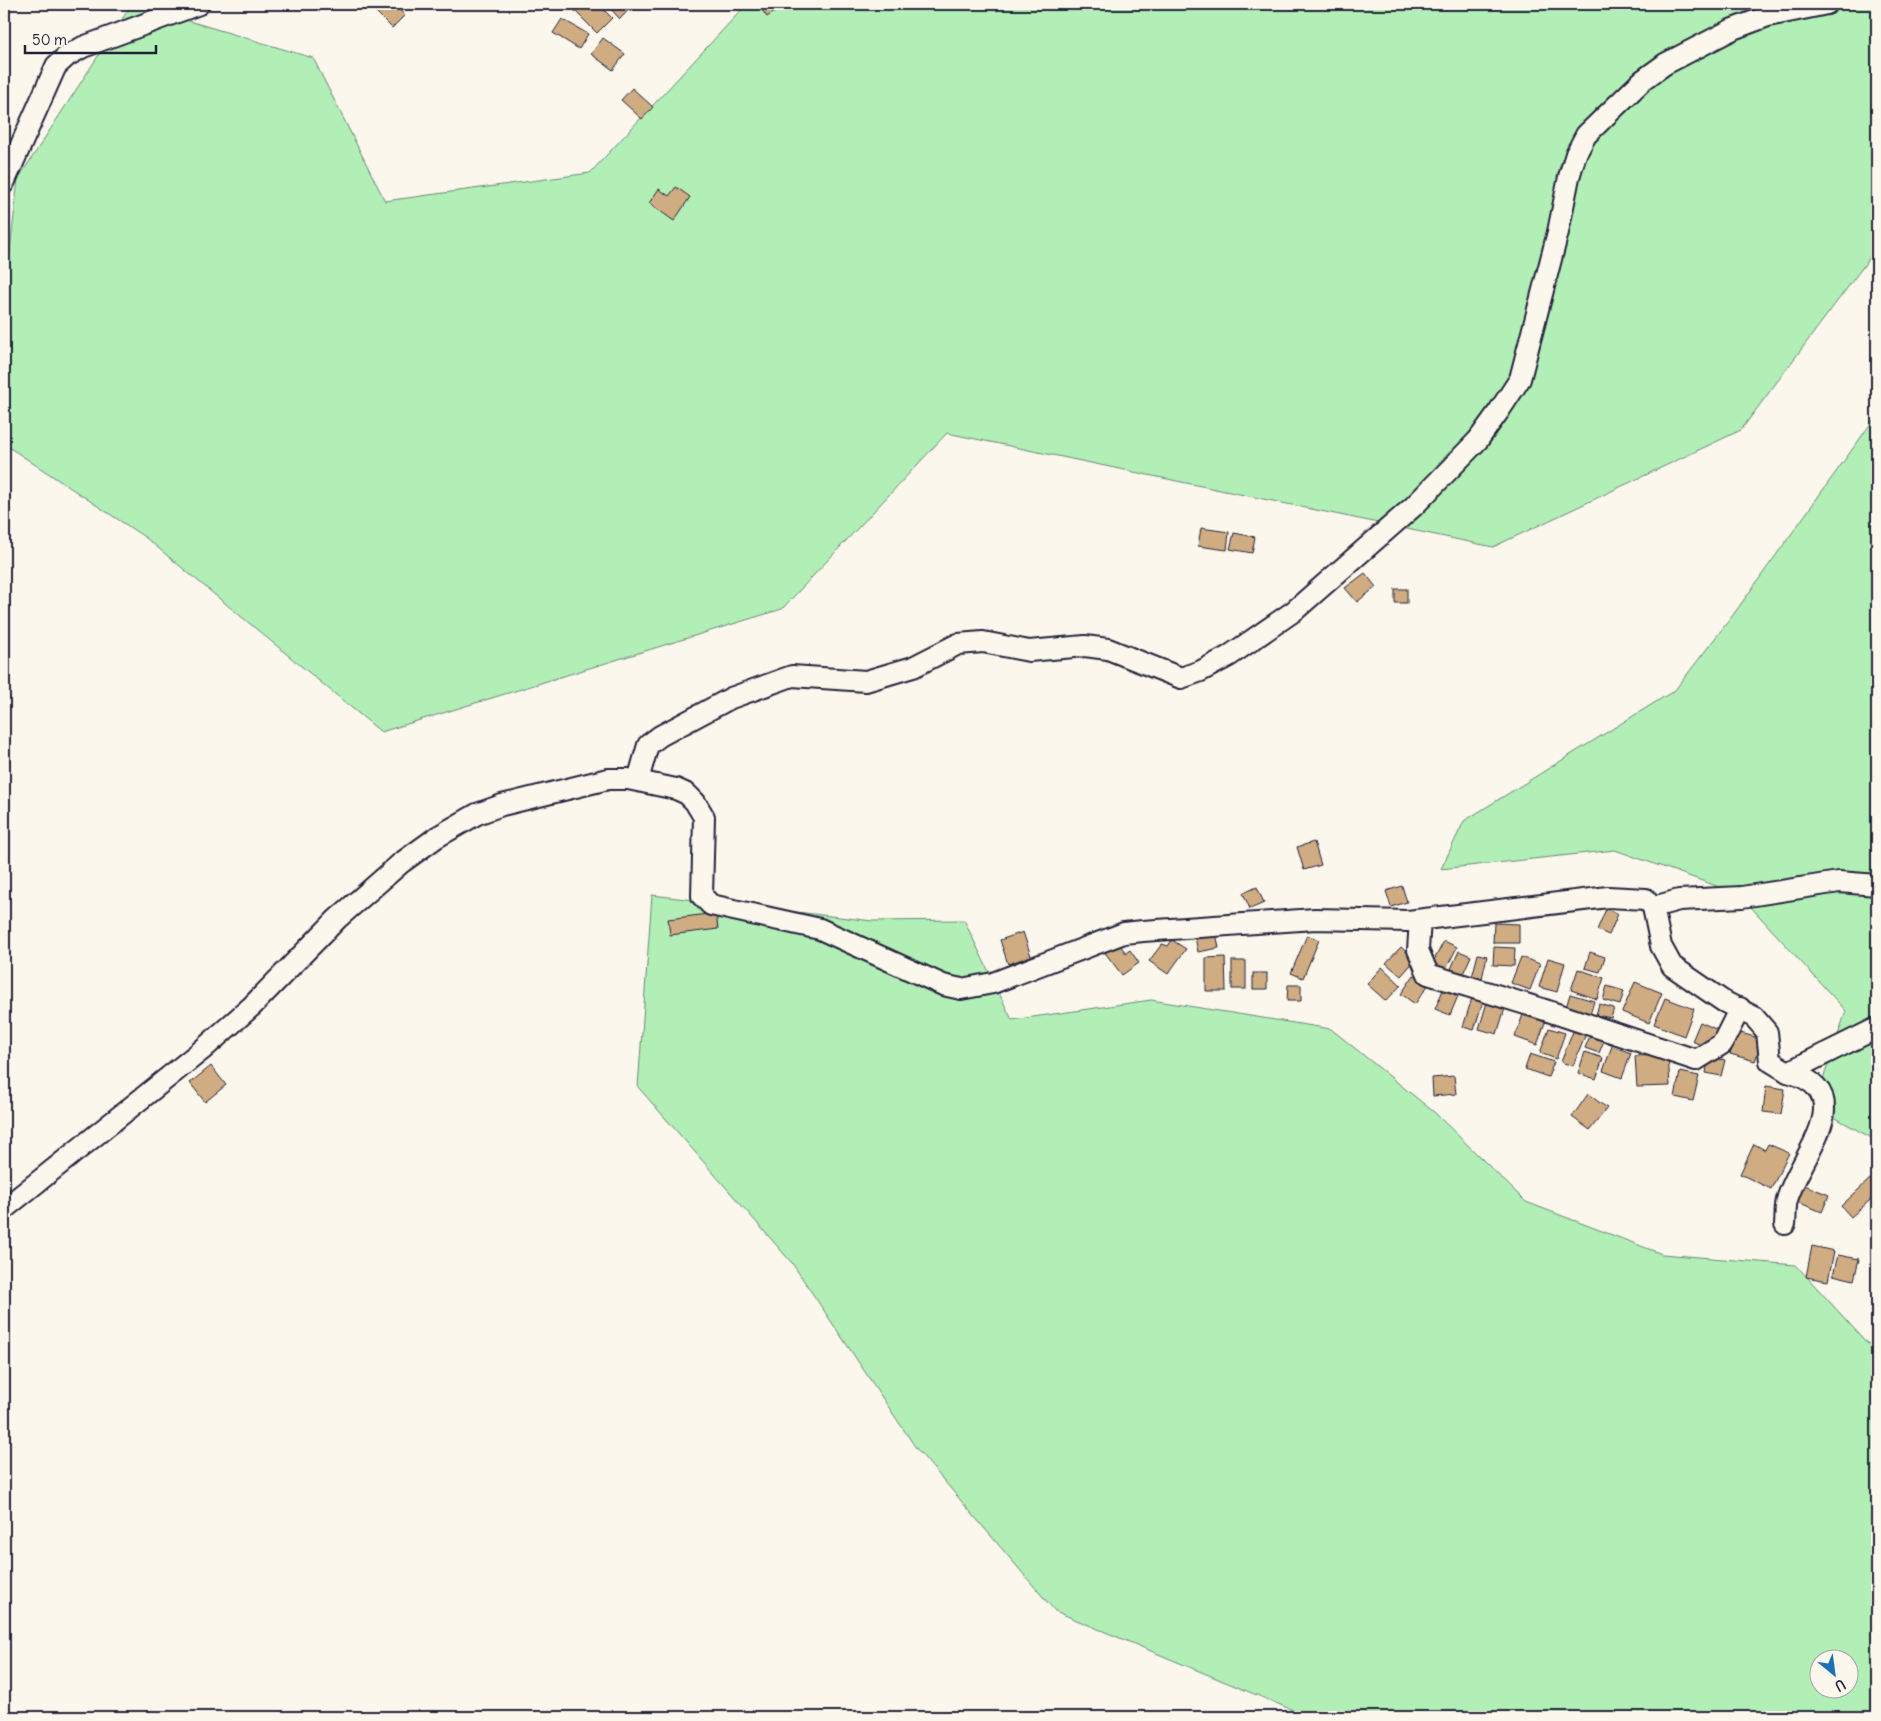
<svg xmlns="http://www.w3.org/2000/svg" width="1881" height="1721" font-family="Delius,sans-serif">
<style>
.green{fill:#b2efb6;stroke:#6a8878;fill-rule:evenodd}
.building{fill:#d0ac82;stroke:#22223b}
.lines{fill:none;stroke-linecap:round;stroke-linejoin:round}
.minor-casing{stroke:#22223b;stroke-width:24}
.minor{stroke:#fbf7ec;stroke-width:20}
</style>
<rect width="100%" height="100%" fill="#fbf7ec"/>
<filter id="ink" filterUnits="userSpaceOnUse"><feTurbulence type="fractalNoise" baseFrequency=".02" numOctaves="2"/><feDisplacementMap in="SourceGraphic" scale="10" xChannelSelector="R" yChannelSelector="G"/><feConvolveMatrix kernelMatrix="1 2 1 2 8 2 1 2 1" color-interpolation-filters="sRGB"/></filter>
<g filter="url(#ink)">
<g class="green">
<polygon points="132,4 313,58 385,201 590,173 747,4 1877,4 1877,248 1741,430 1493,547 947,433 782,609 381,732 146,538 4,444 4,306 18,179"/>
<polygon points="1877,415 1877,1141 1814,1106 1846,1011 1739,894 1615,850 1441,869 1464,821 1675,690 1733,615"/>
<path d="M 652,895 L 873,921 L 964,920 L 1012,1020 L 1151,1000 L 1331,1029 L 1434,1112 L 1526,1202 L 1662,1254 L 1796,1265 L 1868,1344 L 1877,1339 L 1877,1717 L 1296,1717 L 1295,1711 L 1055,1611 L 916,1448 L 792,1263 L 638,1087 ZM 1818,1658 L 1848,1658 L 1848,1688 L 1818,1688 Z"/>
</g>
<g class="building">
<polygon points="368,4 393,4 405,15 392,28"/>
<polygon points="580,4 598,4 612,18 597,33 574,10"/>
<polygon points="606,4 634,4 620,19"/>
<polygon points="758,4 787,4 767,17"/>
<polygon points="562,19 588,34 579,49 553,33"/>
<polygon points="603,38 625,54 613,70 591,54"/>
<polygon points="632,88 653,107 642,119 621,100"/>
<polygon points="676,187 690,197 674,221 649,203 659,189 669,196"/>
<polygon points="1201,528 1229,532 1227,550 1198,546"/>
<polygon points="1234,533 1255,537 1252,553 1230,549"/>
<polygon points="1365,573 1376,587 1357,602 1345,588"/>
<rect x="1395" y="589" width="12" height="14"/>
<polygon points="1314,842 1321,865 1304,870 1297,847"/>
<polygon points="1402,886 1407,902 1391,907 1386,891"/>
<polygon points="1257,887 1264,903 1250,909 1243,893"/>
<polygon points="1606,909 1618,914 1609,935 1597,930"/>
<polygon points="716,913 718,929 670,935 668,919"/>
<polygon points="1494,923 1519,924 1519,943 1493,943"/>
<polygon points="1023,932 1031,956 1008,964 1000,940"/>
<polygon points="1216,933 1219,948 1198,952 1195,937"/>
<polygon points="1307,935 1319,940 1303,978 1291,973"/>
<polygon points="1116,940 1126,953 1130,950 1139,963 1122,975 1103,950"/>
<polygon points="1172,940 1186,949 1168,974 1149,961 1162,944 1168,946"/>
<polygon points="1444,941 1457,947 1443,975 1430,968"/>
<polygon points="1401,947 1415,960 1401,976 1386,963"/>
<polygon points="1494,947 1515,948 1514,966 1493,965"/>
<polygon points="1459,951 1471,956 1462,976 1450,971"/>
<polygon points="1590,952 1605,957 1600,972 1585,968"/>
<polygon points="1478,954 1487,956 1481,983 1471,981"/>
<polygon points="1225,957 1226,991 1206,991 1206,958"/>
<polygon points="1521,957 1540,964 1530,990 1511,983"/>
<polygon points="1548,958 1565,963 1557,992 1539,987"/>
<rect x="1232" y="961" width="14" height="28"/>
<polygon points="1382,967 1401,985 1386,1001 1367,984"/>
<polygon points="1578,969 1604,978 1597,999 1571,990"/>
<rect x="1253" y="973" width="14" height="16"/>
<polygon points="1414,975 1429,984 1415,1004 1401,994"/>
<polygon points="1635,982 1662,993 1649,1023 1622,1012"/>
<polygon points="1288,985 1301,985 1301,1001 1287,1001"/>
<polygon points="1607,986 1624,991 1620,1005 1603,1000"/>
<polygon points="1443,990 1458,996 1450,1015 1435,1009"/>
<polygon points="1570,994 1594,1001 1589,1018 1565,1011"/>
<polygon points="1472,998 1483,1001 1474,1030 1463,1027"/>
<polygon points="1665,998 1694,1009 1684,1036 1654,1024"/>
<polygon points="1488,999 1506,1005 1497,1034 1479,1029"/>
<polygon points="1599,1004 1614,1008 1611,1018 1596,1015"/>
<polygon points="1525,1009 1547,1017 1537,1045 1515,1037"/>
<polygon points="1700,1022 1718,1030 1710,1049 1692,1041"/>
<polygon points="1549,1028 1565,1033 1556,1059 1540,1053"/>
<polygon points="1574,1029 1586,1034 1573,1066 1561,1062"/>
<polygon points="1592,1031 1606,1036 1599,1053 1585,1048"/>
<polygon points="1737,1032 1762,1039 1755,1061 1730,1054"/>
<polygon points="1612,1046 1631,1053 1622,1078 1603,1071"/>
<polygon points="1585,1052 1603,1058 1596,1079 1578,1073"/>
<polygon points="1530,1054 1554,1062 1548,1077 1525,1069"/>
<polygon points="1668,1055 1670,1086 1637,1087 1635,1056"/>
<polygon points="1709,1057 1725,1060 1721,1076 1706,1073"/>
<polygon points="211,1066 226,1085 205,1102 190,1083"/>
<polygon points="1680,1072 1699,1076 1693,1101 1675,1097"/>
<polygon points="1454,1076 1456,1094 1433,1096 1432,1078"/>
<polygon points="1766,1086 1785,1089 1781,1114 1763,1112"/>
<polygon points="1588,1094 1607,1108 1590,1130 1572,1117"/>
<polygon points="1754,1144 1765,1150 1768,1144 1789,1153 1771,1189 1740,1174"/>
<polygon points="1870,1179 1877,1187 1877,1194 1851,1217 1841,1206"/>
<polygon points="1802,1184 1829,1195 1822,1212 1795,1201"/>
<polygon points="1812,1246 1834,1251 1828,1281 1806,1277"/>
<polygon points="1838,1255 1859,1259 1854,1280 1833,1275"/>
</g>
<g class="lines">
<g class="minor-casing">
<g id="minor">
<polyline points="4,183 56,66 67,56 83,47 199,4"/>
<polyline points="638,780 648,745 660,736 731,698 792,676 866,681 913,667 958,644 983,642 1029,651 1085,646 1108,649 1181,678 1201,671 1229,656 1294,611 1414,506 1478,440 1499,411 1520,379 1558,232 1569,177 1576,154 1586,135 1643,80 1665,64 1733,29 1768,16 1827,4"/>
<polyline points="1653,907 1679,900 1742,897 1839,882 1877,885"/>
<polyline points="1420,920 1418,950 1428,974 1542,1009 1696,1060 1722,1044 1740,1008"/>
<polyline points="4,1209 202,1050 252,1006 337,919 401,863 437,837 477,814 502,805 608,779 628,779 676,789 687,794 695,802 704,817 702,896 711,905 820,929 943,985 961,989 993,983 1124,933 1143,931 1315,919 1408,921 1608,897 1646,899 1653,907 1661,946 1672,966 1723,1001 1754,1017 1767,1032 1770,1061 1788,1072 1877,1028"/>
<path d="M 1785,1224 C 1786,1216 1785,1207 1787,1200 C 1798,1158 1864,1093 1788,1072"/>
</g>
</g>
<use href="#minor" class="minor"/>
</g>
</g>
<rect width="1881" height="1721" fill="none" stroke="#fbf7ec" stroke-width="20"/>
<rect x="10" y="10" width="1861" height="1701" fill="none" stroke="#22223b" stroke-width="2" filter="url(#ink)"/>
<g transform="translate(1834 1674) rotate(151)"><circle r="24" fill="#fbf7ec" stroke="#a4a2a5"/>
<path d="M0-4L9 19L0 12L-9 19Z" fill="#1f6fb2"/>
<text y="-8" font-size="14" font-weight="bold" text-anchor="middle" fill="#22223b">U</text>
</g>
<path d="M25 45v8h131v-8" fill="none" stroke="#22223b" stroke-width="2.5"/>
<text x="32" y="45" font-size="15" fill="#22223b" stroke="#fbf7ec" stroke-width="4" paint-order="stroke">50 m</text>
</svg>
